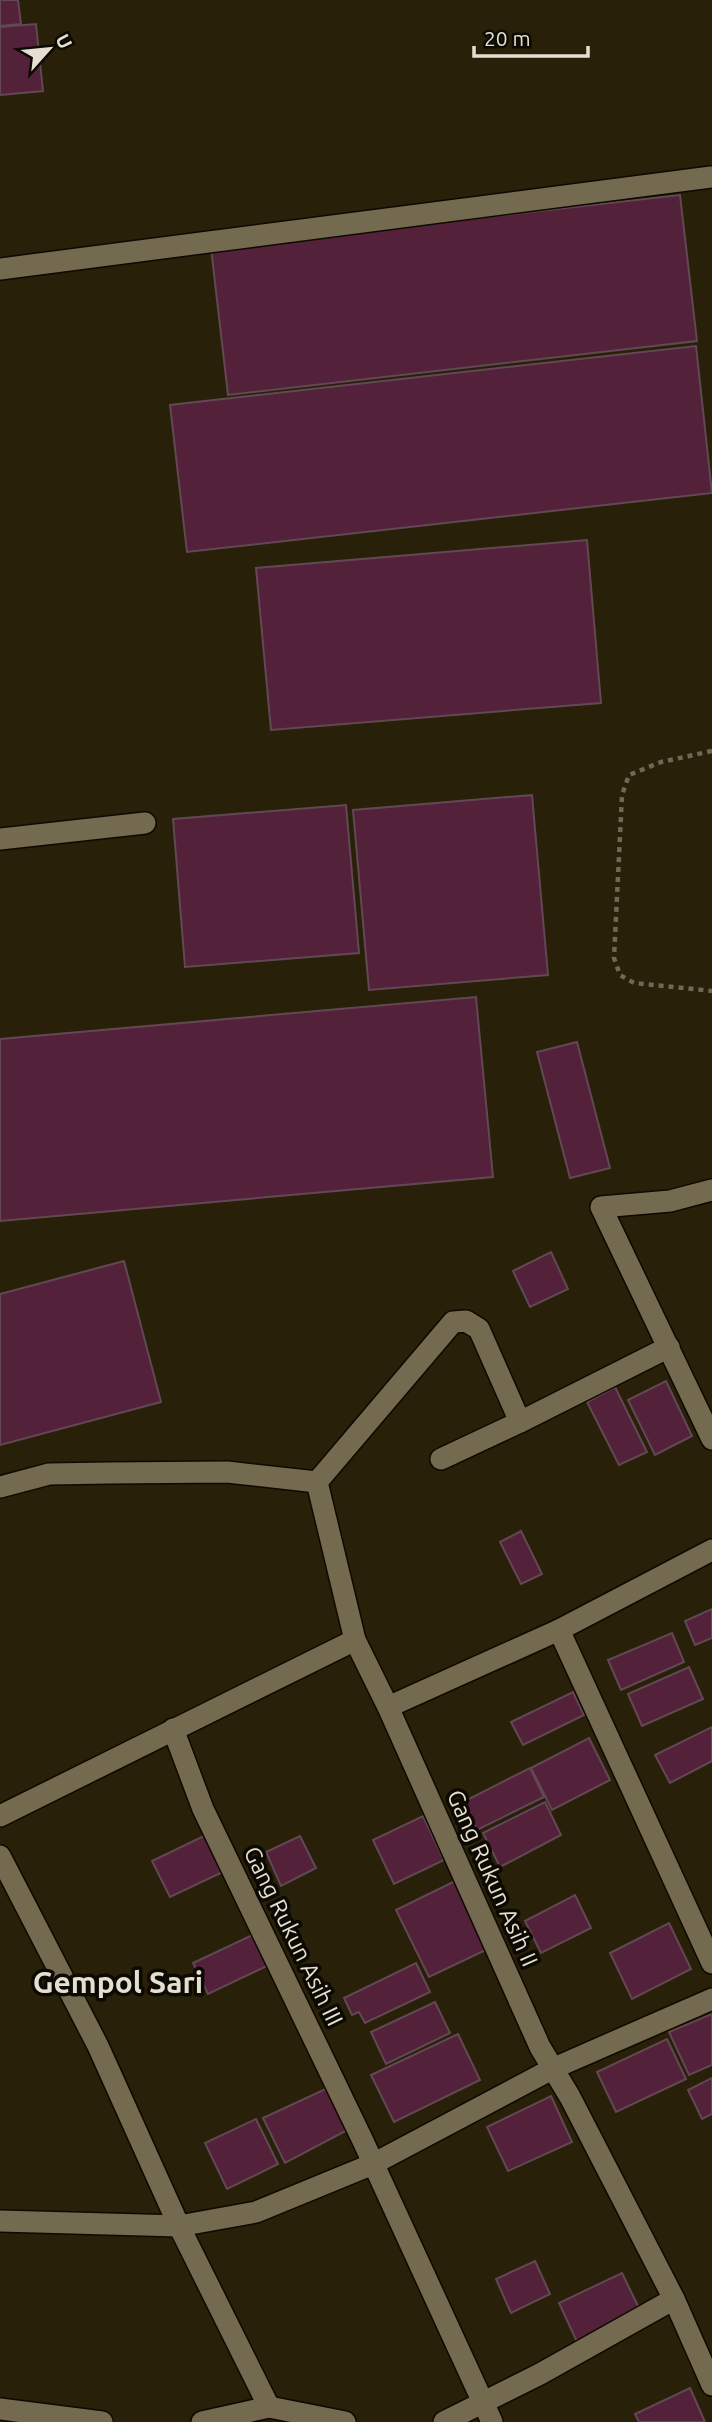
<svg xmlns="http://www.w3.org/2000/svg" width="712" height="2422" font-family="Ubuntu,sans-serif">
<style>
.building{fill:#53223a;stroke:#624853;stroke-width:2}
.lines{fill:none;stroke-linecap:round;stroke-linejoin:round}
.minor-casing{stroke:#100900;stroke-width:24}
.path{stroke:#6f6854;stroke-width:4.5;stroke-dasharray:5 5;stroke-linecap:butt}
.minor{stroke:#736a50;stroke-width:21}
.labels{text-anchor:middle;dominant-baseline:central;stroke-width:7;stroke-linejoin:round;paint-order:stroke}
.street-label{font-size:23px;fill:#e4dfd1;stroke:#0d0a03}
.district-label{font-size:30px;font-weight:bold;fill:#e4dfd1;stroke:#0d0a03}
</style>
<rect width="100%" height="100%" fill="#282008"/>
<g class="building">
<polygon points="0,0 18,0 21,24 0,26"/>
<polygon points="36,24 43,91 0,95 0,27"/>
<polygon points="680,195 697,341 228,395 211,248"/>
<polygon points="696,346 712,493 187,552 170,405"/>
<polygon points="587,540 601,703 271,730 256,568"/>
<polygon points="532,795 548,975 369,990 353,810"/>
<polygon points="346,805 359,953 185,967 173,819"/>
<polygon points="476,997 493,1177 0,1221 0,1039"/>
<polygon points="577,1042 610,1168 570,1178 537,1052"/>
<polygon points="551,1252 568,1289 530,1307 513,1271"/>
<polygon points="124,1261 161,1402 0,1445 0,1294"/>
<polygon points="666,1381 692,1436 655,1455 628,1400"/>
<polygon points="615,1387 647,1452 619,1465 587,1402"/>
<polygon points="521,1531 542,1574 521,1584 500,1542"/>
<polygon points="712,1609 712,1638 695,1645 685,1621"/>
<polygon points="672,1633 684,1662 621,1690 608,1660"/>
<polygon points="689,1667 703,1699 642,1726 628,1694"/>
<polygon points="573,1692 584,1715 523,1745 511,1722"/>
<polygon points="712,1727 712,1761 670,1783 655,1755"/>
<polygon points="589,1738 610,1780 552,1810 531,1768"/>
<polygon points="530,1768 544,1797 477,1830 463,1802"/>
<polygon points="545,1802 561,1835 500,1867 483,1833"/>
<polygon points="423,1816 444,1860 394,1884 373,1840"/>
<polygon points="210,1833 227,1870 170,1897 152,1861"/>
<polygon points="300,1836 316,1868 281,1886 266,1852"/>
<polygon points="457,1880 490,1948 429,1977 396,1910"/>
<polygon points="575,1895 591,1928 541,1953 525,1921"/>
<polygon points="669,1923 691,1969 632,1999 610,1953"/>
<polygon points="261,1931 275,1962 208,1994 193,1963"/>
<polygon points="416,1963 430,1992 365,2023 359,2012 352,2015 344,1998"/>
<polygon points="435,2002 450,2033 386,2064 371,2032"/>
<polygon points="712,2014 712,2065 689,2075 669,2032"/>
<polygon points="458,2034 480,2080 394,2122 371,2075"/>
<polygon points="667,2039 686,2079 616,2112 597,2072"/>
<polygon points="712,2078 712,2114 702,2119 688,2090"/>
<polygon points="332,2086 353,2127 285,2163 263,2118"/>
<polygon points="551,2096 572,2142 508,2171 487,2127"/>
<polygon points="256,2119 278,2164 227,2189 205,2143"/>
<polygon points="535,2261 550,2294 511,2313 496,2279"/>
<polygon points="622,2273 641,2312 577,2342 559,2303"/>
<polygon points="690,2388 705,2422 639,2422 635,2414"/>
</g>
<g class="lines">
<g class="minor-casing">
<g id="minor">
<polyline points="0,269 711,177"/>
<polyline points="0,839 145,823"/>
<polyline points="712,1190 670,1201 601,1207 712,1439"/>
<polyline points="669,1347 520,1422 479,1329 466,1321 453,1322 317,1482 355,1640 388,1707 540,2047 570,2097 674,2299 712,2385"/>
<polyline points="441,1459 520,1422"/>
<polyline points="0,1487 49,1474 109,1473 227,1472 317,1482"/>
<polyline points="559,1630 712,1963"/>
<polyline points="388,1707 559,1630 712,1550"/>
<polyline points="173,1729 203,1809 363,2141 492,2422"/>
<polyline points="0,1816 355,1640"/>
<polyline points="0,1856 98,2046 179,2226 269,2407"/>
<polyline points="0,2221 179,2226 256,2212 373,2164 552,2069 712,1999"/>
<polyline points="0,2409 102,2422"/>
<polyline points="202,2422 269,2407 345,2422"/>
<polyline points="444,2422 540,2374 674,2299"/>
</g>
</g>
<polyline class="path" points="712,751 661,762 629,775 622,795 614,958 620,975 634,983 712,991"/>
<use href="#minor" class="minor"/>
</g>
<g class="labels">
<g class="street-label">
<text transform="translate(493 1878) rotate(66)">Gang Rukun Asih II</text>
<text transform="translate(294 1936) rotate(64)">Gang Rukun Asih III</text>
</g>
<g class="district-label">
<text x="118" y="1982">Gempol Sari</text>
</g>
</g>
<g transform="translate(49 49) rotate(63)" stroke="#0d0a03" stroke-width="5" paint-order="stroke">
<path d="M0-5L12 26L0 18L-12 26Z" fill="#e4dfd1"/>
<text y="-10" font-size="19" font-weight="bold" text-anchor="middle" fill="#e4dfd1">U</text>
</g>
<path d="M474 46v10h114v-10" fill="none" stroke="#e4dfd1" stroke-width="3.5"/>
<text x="484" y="46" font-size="21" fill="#e4dfd1" stroke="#0d0a03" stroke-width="5" paint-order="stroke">20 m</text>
</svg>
